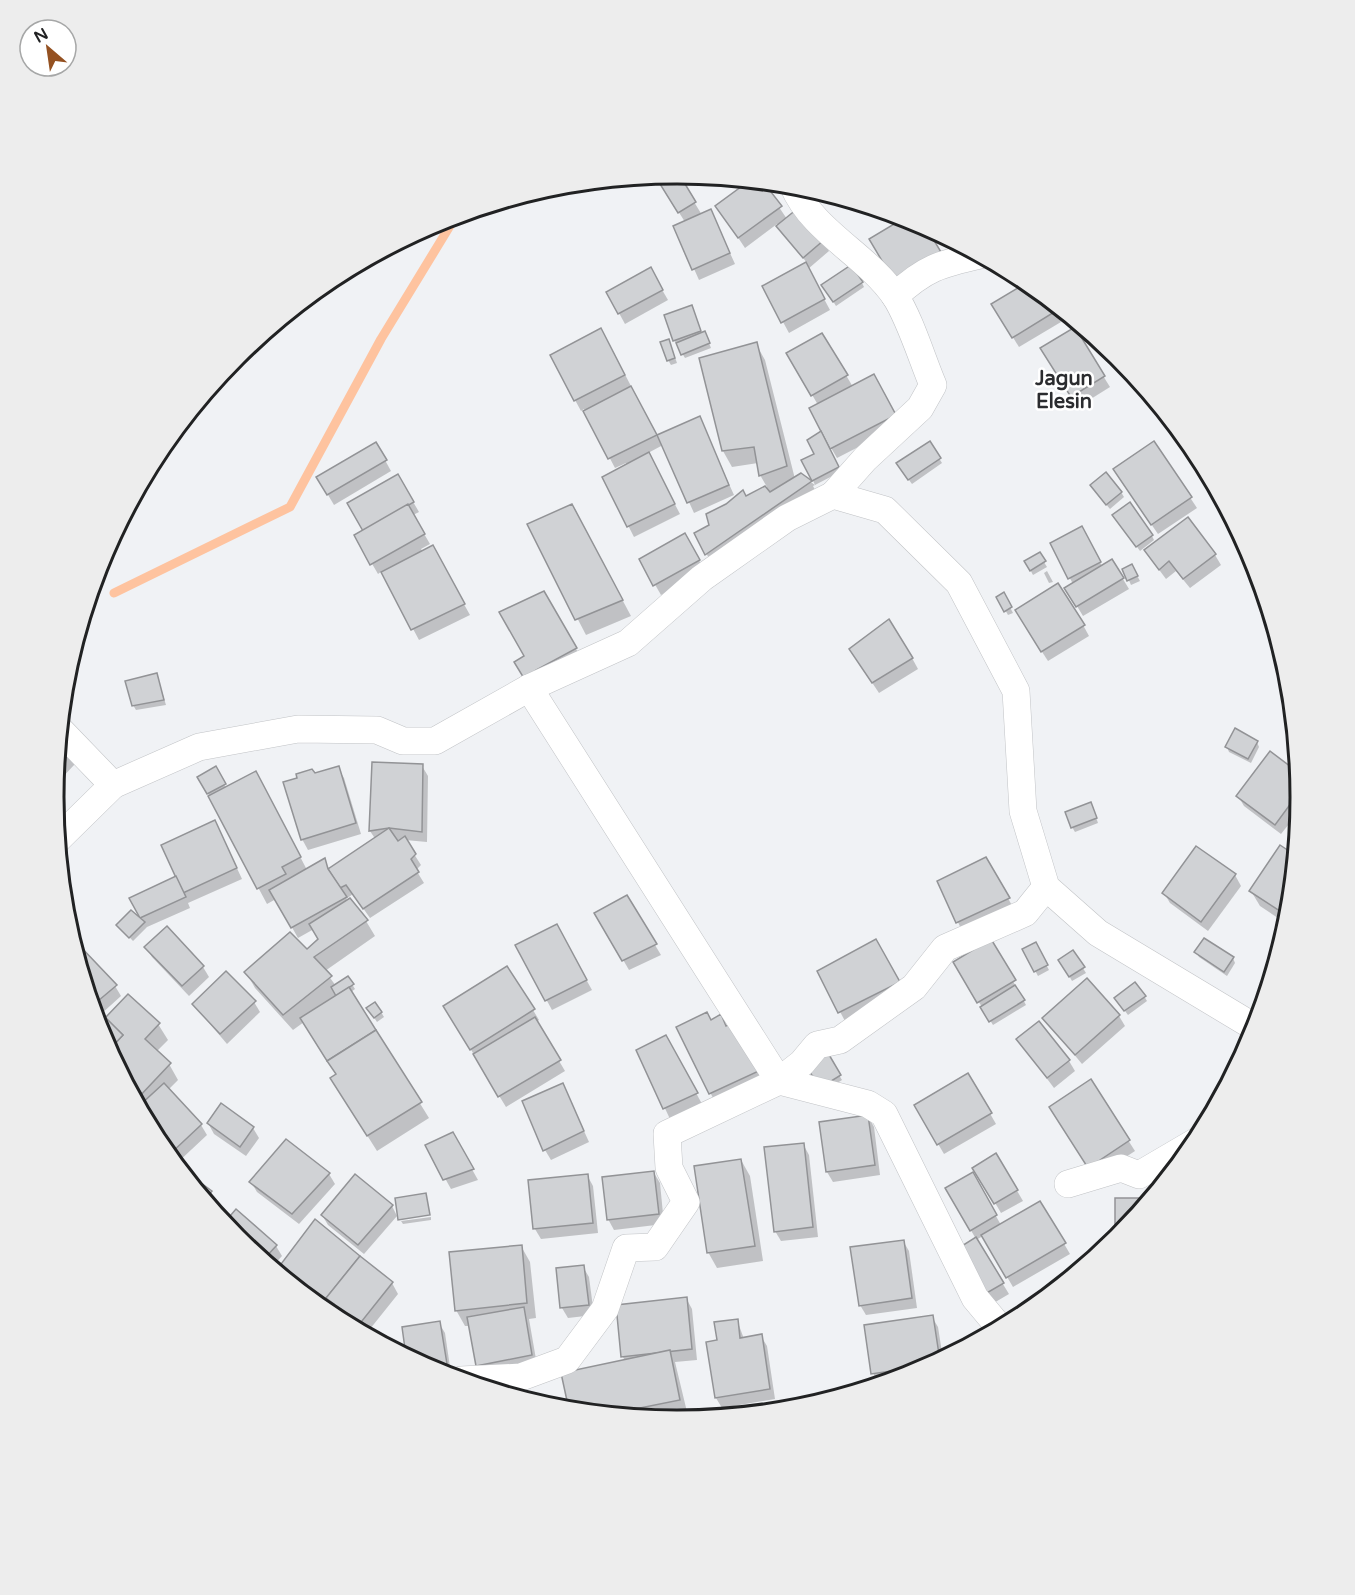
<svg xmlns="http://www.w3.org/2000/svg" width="1355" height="1595" font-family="'Varela Round',sans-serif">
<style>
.shadow{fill:#0003}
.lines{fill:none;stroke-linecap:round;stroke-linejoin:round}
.stream{stroke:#fec39f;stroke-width:9}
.building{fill:#d0d2d5;stroke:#929396;stroke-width:1.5}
.street-casing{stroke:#c1c3c6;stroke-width:28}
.street{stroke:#fff;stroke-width:27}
.labels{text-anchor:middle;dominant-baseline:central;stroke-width:5;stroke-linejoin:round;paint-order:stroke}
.quarter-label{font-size:20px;font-weight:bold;fill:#2b2c2f;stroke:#fff}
.rim{fill:none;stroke:#212223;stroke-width:3}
</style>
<rect width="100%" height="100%" fill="#f0f2f5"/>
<g class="shadow">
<polygon points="677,174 702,215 711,211 735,264 699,280 675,226 685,222 656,176"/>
<polygon points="751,181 762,182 787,219 823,241 829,251 808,269 830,310 789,333 764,287 807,263 777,224 745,248 717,206"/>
<polygon points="953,241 984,258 960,255"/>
<polygon points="650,269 668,300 625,324 608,293"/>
<polygon points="862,283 864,287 836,306 823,285"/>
<polygon points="1029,283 1047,298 1061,322 1019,347 993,305"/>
<polygon points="694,312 701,334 707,338 711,348 685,358 674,340"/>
<polygon points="1074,329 1110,387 1078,407 1048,359"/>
<polygon points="822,335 853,387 901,425 837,458 827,441 825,442 840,472 815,485 803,460 816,454 823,432 818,405 788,353"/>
<polygon points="607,340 657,436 699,418 734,495 694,513 663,445 648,453 680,514 634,537 604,478 627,466 626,463 615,468 584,409 581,411 575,400"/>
<polygon points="756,344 765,360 795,479 801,475 815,485 813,486 816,492 712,564 696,534 710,526 746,498 767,487 760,475 758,463 732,467 723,451 701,359"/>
<polygon points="671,346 677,363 671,365 668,360"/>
<polygon points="1105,346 1111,351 1114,356 1109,359 1102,347"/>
<polygon points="929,443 942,463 912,484 900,468"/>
<polygon points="1154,443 1197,508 1158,534 1121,480"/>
<polygon points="376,444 391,471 334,505 318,478"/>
<polygon points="398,476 419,512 413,515 430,544 421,549 423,552 432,547 470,615 419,640 382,571 378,574 356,536 365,531"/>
<polygon points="1094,490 1121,492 1124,497 1110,509"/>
<polygon points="1117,519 1152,536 1154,540 1140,551"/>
<polygon points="580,521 631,616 586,635 529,525"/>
<polygon points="685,535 705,571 661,595 641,560"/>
<polygon points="1087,538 1102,566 1112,561 1129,589 1083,616 1066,588 1073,584 1052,544"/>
<polygon points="1145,551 1215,555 1221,565 1190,588 1176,571 1166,579"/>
<polygon points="1039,554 1047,567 1033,575 1026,562"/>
<polygon points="1124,569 1134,570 1140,581 1131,585"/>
<polygon points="1047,571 1053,582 1049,583 1044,573"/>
<polygon points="543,593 582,659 542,680 526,657"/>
<polygon points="1003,594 1013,613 1008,615 998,597"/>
<polygon points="1022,621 1083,625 1089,636 1048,661"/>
<polygon points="912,658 918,669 879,693 857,660"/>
<polygon points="157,675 166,705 136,710 133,705"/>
<polygon points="1257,742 1259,747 1251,763 1229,752 1227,747"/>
<polygon points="59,745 75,764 60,780 56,776"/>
<polygon points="422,766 428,776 427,842 405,840 421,865 416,870 424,883 370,918 353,894 346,899 366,921 375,936 325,971 336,986 348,978 355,989 351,992 429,1118 377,1151 341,1094 337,1075 304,1022 293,1030 255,988 246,972 307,952 320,939 314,929 298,938 276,899 267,904 199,777 215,769 226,788 265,789 307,870 324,860 330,870 376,840 370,831"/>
<polygon points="338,768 344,778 361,834 308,850 302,839"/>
<polygon points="1299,775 1300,810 1281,834 1244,806 1238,796"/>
<polygon points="1093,809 1098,823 1075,832 1072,827"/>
<polygon points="220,832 242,879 188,903 190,908 147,927 133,941 118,925 131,912 145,923 141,917"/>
<polygon points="1280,847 1295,857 1287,924 1260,906 1251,891"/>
<polygon points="986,859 1014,909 963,933 939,881"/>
<polygon points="1235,875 1241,886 1208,931 1170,903 1164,893"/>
<polygon points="626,897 661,955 629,970 596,913"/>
<polygon points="556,926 592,990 552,1010 517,946"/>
<polygon points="875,941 905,992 846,1023 819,972"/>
<polygon points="991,941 1026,1005 993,1025 955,963"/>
<polygon points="1035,944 1049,970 1038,976 1024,950"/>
<polygon points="75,947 115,986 121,996 100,1015 105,1020 158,1024 168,1040 156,1052 169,1064 178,1080 168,1090 201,1125 207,1135 176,1164 159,1144 101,1036"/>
<polygon points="146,947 203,967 209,977 189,996 152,957"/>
<polygon points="1073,952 1086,973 1072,981 1060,960"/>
<polygon points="1196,952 1233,958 1235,963 1227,976 1199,957"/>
<polygon points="1144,996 1147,1001 1128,1015 1119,1003"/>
<polygon points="254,1002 260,1012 227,1044 193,1004"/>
<polygon points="533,1010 539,1020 536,1022 565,1071 506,1107 451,1017"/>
<polygon points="381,1012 384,1017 377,1022 371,1013"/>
<polygon points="1119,1016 1125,1026 1082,1064 1044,1018"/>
<polygon points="711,1021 727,1027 765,1080 716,1104 678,1028"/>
<polygon points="666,1037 702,1104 670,1119 638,1051"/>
<polygon points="1018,1040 1069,1061 1075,1071 1054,1088"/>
<polygon points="827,1055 842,1080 823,1092"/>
<polygon points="968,1075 996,1124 944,1154 916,1106"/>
<polygon points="1090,1081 1135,1151 1095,1177"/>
<polygon points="563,1085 589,1142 551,1160 545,1150"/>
<polygon points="221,1105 253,1128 259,1138 246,1156 214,1134 208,1123"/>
<polygon points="868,1116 874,1127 880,1175 833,1182 827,1172"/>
<polygon points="452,1134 478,1180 451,1189 427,1146"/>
<polygon points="803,1144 809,1155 818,1237 781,1241 775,1231"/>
<polygon points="996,1155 1023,1201 1001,1213 975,1168"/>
<polygon points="741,1160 750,1176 763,1261 717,1268 708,1252"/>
<polygon points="654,1173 660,1183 664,1224 614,1230 608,1219"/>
<polygon points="329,1174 335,1184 299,1224 257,1192 251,1182"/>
<polygon points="972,1174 1001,1225 1040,1203 1070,1254 1013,1287 983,1236 976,1240 1009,1294 992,1304 959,1249 976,1239 947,1189"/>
<polygon points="587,1175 593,1186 598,1233 541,1239 535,1229"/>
<polygon points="197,1182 213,1197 208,1203 194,1186"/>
<polygon points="392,1206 397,1216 364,1254 328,1225 322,1215"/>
<polygon points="236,1211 276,1246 282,1256 272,1267 236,1238 225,1224"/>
<polygon points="431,1217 431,1220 403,1224 401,1221"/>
<polygon points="315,1222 392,1283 398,1294 366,1334 339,1320 332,1307 329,1311 286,1279 280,1268"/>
<polygon points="903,1241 909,1251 917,1308 866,1315 860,1305"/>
<polygon points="521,1246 530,1262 536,1318 529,1319 537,1365 483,1375 478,1365 470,1326 465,1326 456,1310"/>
<polygon points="583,1267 589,1277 594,1315 568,1318 562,1308"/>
<polygon points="686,1298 692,1309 697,1360 675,1362 688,1416 666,1420 570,1410 563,1374 625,1361 623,1357"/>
<polygon points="932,1317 938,1327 943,1359 916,1374 879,1384 873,1373"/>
<polygon points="737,1320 744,1339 761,1336 767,1346 775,1399 722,1408 716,1398 708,1343 718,1342"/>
<polygon points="439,1323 445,1333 451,1374 439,1373 408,1357"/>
</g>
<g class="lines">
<polyline class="stream" points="114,593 290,507 381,339 456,216"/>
</g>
<g class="building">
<polygon points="679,174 696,202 678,213 655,176"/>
<polygon points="749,181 764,183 782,206 738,238 715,206"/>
<polygon points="711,209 730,253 692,270 673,226"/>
<polygon points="797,209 824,240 803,258 776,226"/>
<polygon points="904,218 926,227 941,252 894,281 869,239"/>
<polygon points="806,262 825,299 781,323 762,286"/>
<polygon points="851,265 863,282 833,302 821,285"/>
<polygon points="651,267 663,290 618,314 606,292"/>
<polygon points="1028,282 1050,301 1056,311 1012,338 991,304"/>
<polygon points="692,305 701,331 673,341 664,315"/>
<polygon points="1075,327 1105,376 1071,397 1040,348"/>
<polygon points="601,328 625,375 574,401 550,355"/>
<polygon points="705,331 710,343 681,355 676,343"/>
<polygon points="822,333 848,375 811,396 786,353"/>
<polygon points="669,339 675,358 667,361 660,342"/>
<polygon points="757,342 787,466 759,476 754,447 722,451 699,358"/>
<polygon points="1104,345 1112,351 1105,355 1100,347"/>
<polygon points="874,374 896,415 830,449 809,408"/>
<polygon points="631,386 657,435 608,459 583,411"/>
<polygon points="700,416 729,485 687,503 657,435"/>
<polygon points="821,431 839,467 812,481 801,460 814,454 807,440"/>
<polygon points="930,441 941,458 908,480 896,463"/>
<polygon points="1154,441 1192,497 1151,525 1113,469"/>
<polygon points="376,442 387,460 327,495 316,477"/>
<polygon points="649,452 675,504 627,527 602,477"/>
<polygon points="1106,472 1122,492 1106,505 1090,485"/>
<polygon points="801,473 812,481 705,555 694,533 709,525 706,514 726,504 743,490 746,496 765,486 770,492"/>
<polygon points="398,474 414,502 363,531 347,503"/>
<polygon points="1130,502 1153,535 1136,547 1112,515"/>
<polygon points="408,504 425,534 370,565 354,535"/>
<polygon points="572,504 623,600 575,620 527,524"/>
<polygon points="1188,517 1216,554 1183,579 1169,561 1159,570 1144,550"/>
<polygon points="1082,526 1101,562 1068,579 1050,543"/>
<polygon points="685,533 700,560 653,586 639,559"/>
<polygon points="433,545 465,604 411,630 381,572"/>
<polygon points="1040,552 1046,561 1030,571 1024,561"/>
<polygon points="1112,559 1124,578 1076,607 1064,588"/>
<polygon points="1132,564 1138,576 1127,581 1122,569"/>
<polygon points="1058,583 1085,625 1041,652 1015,610"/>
<polygon points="544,591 577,648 536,670 525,680 514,662 524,656 499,612"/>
<polygon points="1004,592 1012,607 1004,612 996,597"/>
<polygon points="889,619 913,658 872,683 849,649"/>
<polygon points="157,673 164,700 132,706 125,681"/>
<polygon points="1235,728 1258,741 1248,759 1225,747"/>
<polygon points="59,743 70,753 57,767"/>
<polygon points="1270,751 1299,773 1300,791 1275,825 1236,796"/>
<polygon points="372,762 423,764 422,832 389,828 369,831"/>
<polygon points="216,766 226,784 207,794 197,777"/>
<polygon points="339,766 356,823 301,840 283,782 297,778 296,774 312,769 315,773"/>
<polygon points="256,771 301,857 282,867 286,874 257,889 208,796"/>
<polygon points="1091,802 1097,818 1071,828 1065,812"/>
<polygon points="215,820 237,868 183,893 161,845"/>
<polygon points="389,828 398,841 405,836 416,854 411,859 419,872 363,909 346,885 340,888 328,869"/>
<polygon points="1280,845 1295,855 1289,917 1249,891"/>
<polygon points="1196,846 1236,874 1201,922 1162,893"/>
<polygon points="986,857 1010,898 956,923 937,881"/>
<polygon points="325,858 328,869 347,897 291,928 269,890"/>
<polygon points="176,876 186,897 140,918 129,898"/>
<polygon points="627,895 657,944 622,961 594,913"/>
<polygon points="350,898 368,920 314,957 332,976 283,1015 244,972 290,932 307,949 318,939 309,924"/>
<polygon points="131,910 145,922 129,938 116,925"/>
<polygon points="557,924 587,980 545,1001 515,945"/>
<polygon points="167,926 204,966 182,986 144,947"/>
<polygon points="1204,938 1234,957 1224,972 1194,952"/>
<polygon points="876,939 900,982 838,1013 817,971"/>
<polygon points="991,939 1016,980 977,1003 953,962"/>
<polygon points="1036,942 1048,965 1034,972 1022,949"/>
<polygon points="77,943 117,985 92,1006 74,946"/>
<polygon points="1073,950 1085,967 1069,977 1058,960"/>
<polygon points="507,966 535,1009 470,1050 443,1006"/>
<polygon points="226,971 256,1001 220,1034 192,1004"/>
<polygon points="348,976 354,984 336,996 331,987"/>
<polygon points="1087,978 1120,1015 1075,1055 1042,1018"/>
<polygon points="1135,982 1146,996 1124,1011 1114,998"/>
<polygon points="1015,985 1025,1000 989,1022 980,1007"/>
<polygon points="349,987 376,1030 327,1061 300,1018"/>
<polygon points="128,994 160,1023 145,1039 171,1063 137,1099 109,1050 123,1035 105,1018"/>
<polygon points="375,1002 382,1012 374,1018 366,1008"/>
<polygon points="93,1005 123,1035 109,1050 101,1036"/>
<polygon points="707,1012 711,1020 721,1014 726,1026 732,1023 761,1070 709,1094 676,1027"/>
<polygon points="535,1017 561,1060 498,1097 473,1054"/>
<polygon points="1039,1021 1070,1060 1047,1078 1016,1039"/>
<polygon points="376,1030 422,1102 367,1136 330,1078 336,1074 327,1061"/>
<polygon points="666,1035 698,1093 663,1109 636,1050"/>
<polygon points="828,1053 841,1075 820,1088 806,1066"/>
<polygon points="968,1073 992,1113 937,1145 914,1105"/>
<polygon points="1091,1079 1130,1140 1088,1168 1049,1107"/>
<polygon points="164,1083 202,1124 169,1155 159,1144 139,1106"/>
<polygon points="563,1083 584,1131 543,1151 522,1101"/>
<polygon points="221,1103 254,1127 240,1147 207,1123"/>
<polygon points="868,1115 875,1165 826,1172 819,1122"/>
<polygon points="453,1132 474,1169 443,1180 425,1145"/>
<polygon points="286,1139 330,1173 292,1214 249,1182"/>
<polygon points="804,1143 813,1227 774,1232 764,1147"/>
<polygon points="996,1153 1018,1190 994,1204 972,1168"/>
<polygon points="741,1159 755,1246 707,1253 694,1166"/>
<polygon points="654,1171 659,1214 607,1220 602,1177"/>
<polygon points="973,1172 997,1215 970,1231 945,1188"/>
<polygon points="355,1174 393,1205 358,1245 321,1215"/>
<polygon points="588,1174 593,1223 533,1229 528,1180"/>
<polygon points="197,1180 212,1191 205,1199 193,1185"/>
<polygon points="426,1193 430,1215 398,1220 395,1198"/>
<polygon points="1115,1198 1152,1198 1115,1241"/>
<polygon points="1040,1201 1066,1243 1006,1278 981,1235"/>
<polygon points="236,1209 277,1245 263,1260 236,1238 224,1223"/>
<polygon points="315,1219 360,1256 323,1302 278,1268"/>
<polygon points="976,1237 1004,1283 985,1294 957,1249"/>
<polygon points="904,1240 912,1298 859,1306 850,1247"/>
<polygon points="522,1245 527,1303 455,1311 449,1252"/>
<polygon points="360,1256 393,1282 358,1326 353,1321 350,1324 332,1310 334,1304 326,1298"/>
<polygon points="584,1265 589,1305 560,1308 556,1268"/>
<polygon points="1047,1295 1048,1297 1023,1316 1021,1313"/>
<polygon points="687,1297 692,1349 621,1357 616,1305"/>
<polygon points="524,1307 532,1355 476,1366 467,1317"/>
<polygon points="933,1315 940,1361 933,1365 871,1374 864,1325"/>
<polygon points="738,1319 740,1338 762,1334 770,1389 715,1398 706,1342 717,1340 714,1322"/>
<polygon points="440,1321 447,1364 427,1367 406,1356 402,1327"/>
<polygon points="670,1350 680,1400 610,1414 569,1410 561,1373"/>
</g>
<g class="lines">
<g class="street-casing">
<g id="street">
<path d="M 793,185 C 812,231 867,255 895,296 C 910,319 922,359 933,385 L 920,408 L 865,459 L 833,495"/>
<path d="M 895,296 C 925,268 940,264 980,255"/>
<polyline points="529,688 779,1081 868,1104 884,1114 975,1298 1000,1328"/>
<polyline points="61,731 113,785"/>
<polyline points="58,839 113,785 199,747 298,729 377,730 403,741 435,741 529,688 628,643 702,578 787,518 833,495 885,510 959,583 1016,691 1023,811 1046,887 1098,933 1256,1028"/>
<polyline points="1068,1184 1121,1168 1139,1175 1197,1141"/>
<polyline points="461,1380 521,1377 567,1360 605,1309 626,1248 655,1247 686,1202 669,1168 667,1134 779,1081 802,1063 817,1045 840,1040 914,987 945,948 1025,913 1046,887"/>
</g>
</g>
<use href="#street" class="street"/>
</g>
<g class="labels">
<g class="quarter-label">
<text x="1064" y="379">Jagun<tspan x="1064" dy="23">Elesin</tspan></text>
</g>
</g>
<path d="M0 0H1355V1595H0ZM64 797a613 613 0 1 1 1226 0a613 613 0 1 1-1226 0Z" fill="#ededed" fill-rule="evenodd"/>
<path class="rim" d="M64 797a613 613 0 1 1 1226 0a613 613 0 1 1-1226 0Z"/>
<g transform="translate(48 48) rotate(331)"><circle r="28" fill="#ffffff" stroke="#a6a7a7" stroke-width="1.5"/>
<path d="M0-4.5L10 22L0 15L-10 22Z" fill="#945121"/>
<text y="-9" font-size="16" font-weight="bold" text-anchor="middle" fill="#212223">N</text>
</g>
</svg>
